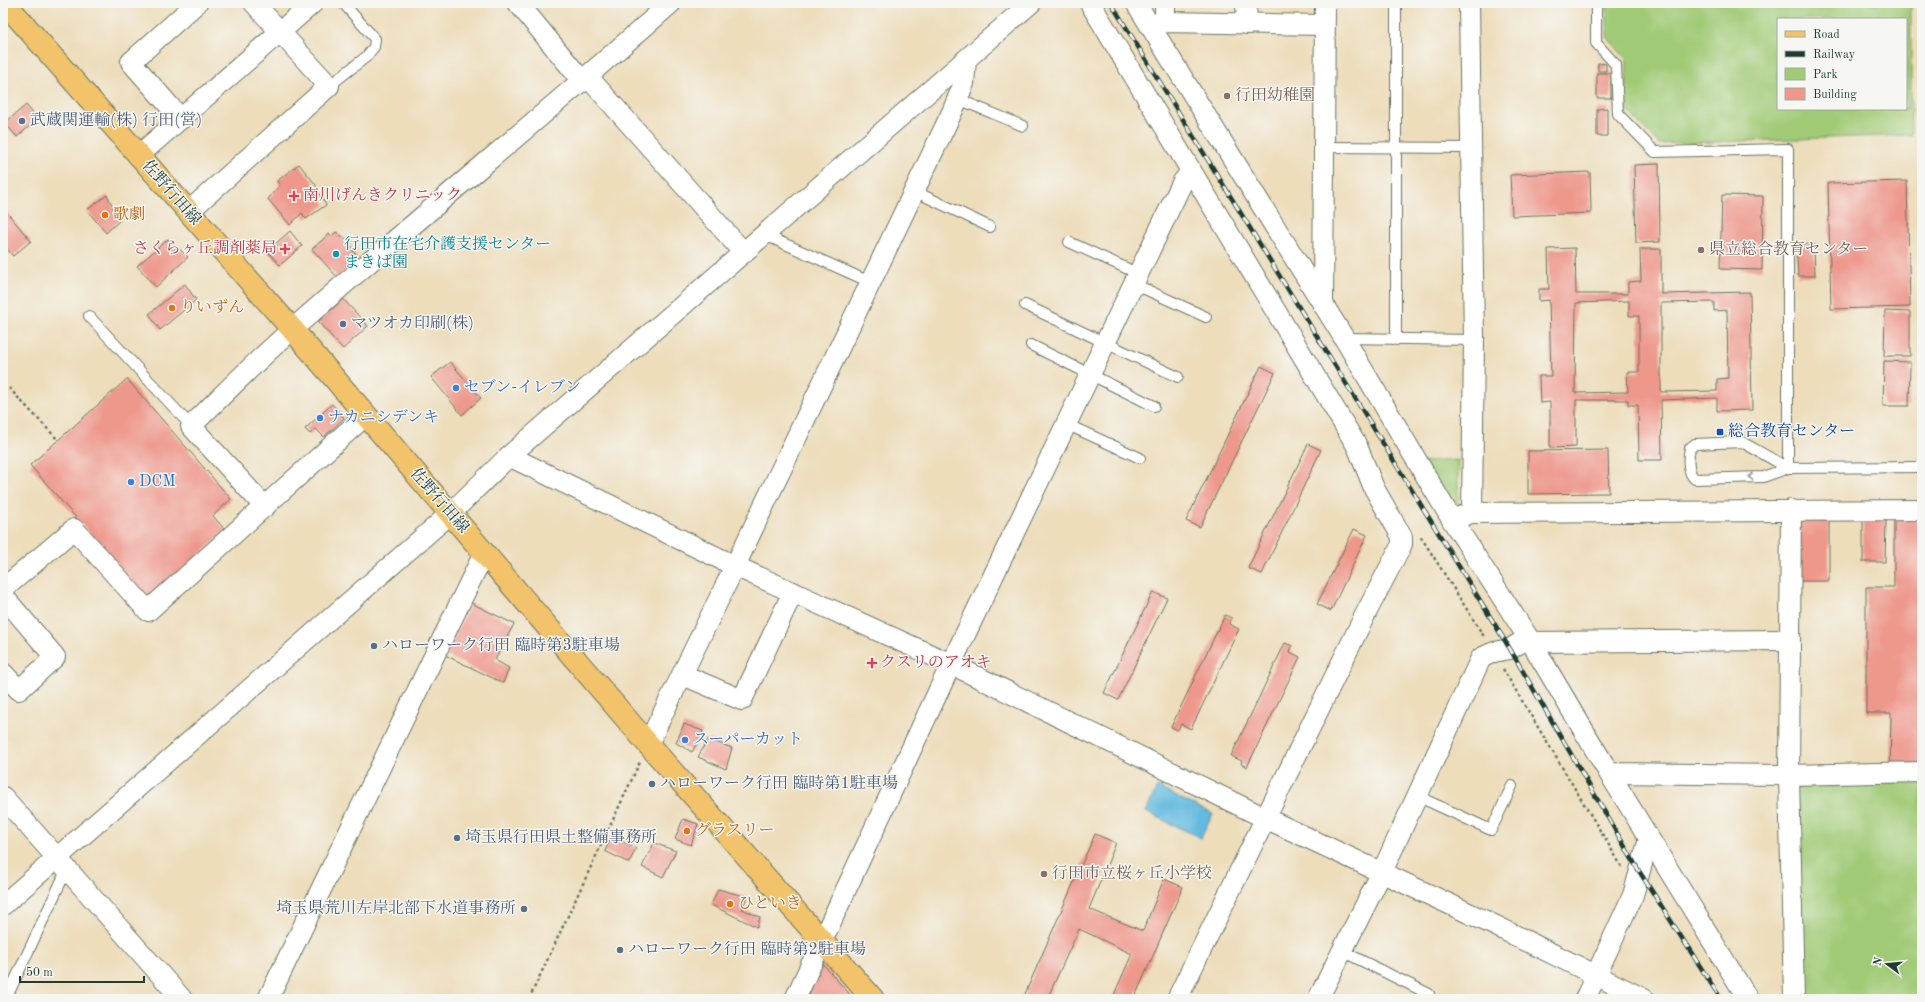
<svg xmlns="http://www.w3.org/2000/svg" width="1925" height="1002" font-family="'Old Standard TT','Noto Serif JP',serif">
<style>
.green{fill:#a1ca76;stroke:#608455;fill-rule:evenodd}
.water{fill:#62badf;stroke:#407c8a}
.building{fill:#ee978b;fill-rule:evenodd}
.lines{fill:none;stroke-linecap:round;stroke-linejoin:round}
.service-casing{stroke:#677563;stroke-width:12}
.minor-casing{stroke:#677563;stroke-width:22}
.primary-casing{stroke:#677563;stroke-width:24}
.path{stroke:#677563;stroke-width:2.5;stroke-dasharray:3 3;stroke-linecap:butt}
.service{stroke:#fff;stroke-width:10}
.minor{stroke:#fff;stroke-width:20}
.primary{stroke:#f2c36a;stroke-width:22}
.rail-casing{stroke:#1f3d34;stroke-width:4.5}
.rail{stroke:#f6f6f2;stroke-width:3;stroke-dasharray:9;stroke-linecap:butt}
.oneway{stroke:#8f9e9a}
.education-dot{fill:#8d6e63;stroke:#f6f6f2;stroke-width:1.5}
.service-dot{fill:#5c6f8a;stroke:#f6f6f2;stroke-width:1.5}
.health-dot{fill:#e0444e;stroke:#f6f6f2;stroke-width:1.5}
.food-dot{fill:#e8710a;stroke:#f6f6f2;stroke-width:1.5}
.culture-dot{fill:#0f9aa8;stroke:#f6f6f2;stroke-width:1.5}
.shop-dot{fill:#3f7fe0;stroke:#f6f6f2;stroke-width:1.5}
.transit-dot{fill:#1a4fb4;stroke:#f6f6f2;stroke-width:1.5}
.labels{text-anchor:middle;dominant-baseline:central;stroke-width:3;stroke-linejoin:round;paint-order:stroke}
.education-label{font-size:16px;fill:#785e54;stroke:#f6f6f2;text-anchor:start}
.service-label{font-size:16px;fill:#4e5e75;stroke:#f6f6f2;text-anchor:start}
.street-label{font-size:16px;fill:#1f3d34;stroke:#f6f6f2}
.health-label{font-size:16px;fill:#be3a42;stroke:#f6f6f2;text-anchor:start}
.food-label{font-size:16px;fill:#c56008;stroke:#f6f6f2;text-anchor:start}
.culture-label{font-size:16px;fill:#0d838f;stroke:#f6f6f2;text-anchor:start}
.shop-label{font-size:16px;fill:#366cbe;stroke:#f6f6f2;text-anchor:start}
.transit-label{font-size:16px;fill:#164399;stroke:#f6f6f2;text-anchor:start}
</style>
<rect width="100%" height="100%" fill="#f6f6f2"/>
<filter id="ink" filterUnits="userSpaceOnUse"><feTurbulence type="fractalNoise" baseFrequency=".025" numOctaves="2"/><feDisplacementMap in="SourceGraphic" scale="8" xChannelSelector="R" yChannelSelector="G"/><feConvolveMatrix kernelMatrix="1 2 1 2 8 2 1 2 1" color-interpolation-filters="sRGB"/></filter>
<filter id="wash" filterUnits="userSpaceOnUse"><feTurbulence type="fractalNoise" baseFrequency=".012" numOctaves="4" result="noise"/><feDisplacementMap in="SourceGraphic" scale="16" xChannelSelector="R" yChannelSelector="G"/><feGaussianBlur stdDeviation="0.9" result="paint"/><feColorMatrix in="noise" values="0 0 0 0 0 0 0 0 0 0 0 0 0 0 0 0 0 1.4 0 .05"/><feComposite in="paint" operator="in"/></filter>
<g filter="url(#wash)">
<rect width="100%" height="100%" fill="#edddbb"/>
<g class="green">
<path d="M 1607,3 L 1911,3 L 1911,135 L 1659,144 L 1626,109 L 1627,60 L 1607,37 ZM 1778,19 L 1906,19 L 1906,109 L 1778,109 Z"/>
<polygon points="1458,460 1458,504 1447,505 1421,462"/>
<polygon points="1794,779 1922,779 1922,999 1800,999"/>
</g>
<polygon class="water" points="1157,787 1213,814 1201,838 1146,812"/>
<g id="blocks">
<g class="building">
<polygon points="1598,63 1606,64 1606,71 1598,71"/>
<rect x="1597" y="73" width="14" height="25"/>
<polygon points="26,105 38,119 17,137 5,123"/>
<polygon points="1607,108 1607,136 1597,136 1597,109"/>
<polygon points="299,164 316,185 317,190 326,205 306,219 302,213 290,225 268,199 280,185 277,181"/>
<polygon points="1659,164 1660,242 1636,243 1634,165"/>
<polygon points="1590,172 1591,213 1512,216 1510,175"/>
<polygon points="1907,181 1910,307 1831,309 1828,183"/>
<polygon points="107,195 120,220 106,233 87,210"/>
<polygon points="1722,195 1763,196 1762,270 1720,269"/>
<polygon points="3,208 31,241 13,256 3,244"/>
<polygon points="290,231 302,246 280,265 267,251"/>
<polygon points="336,232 347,240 357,257 354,260 355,263 337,277 312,249 329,234 332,236"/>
<polygon points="168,239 188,257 156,287 137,266"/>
<polygon points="1796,244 1814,244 1815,276 1798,276"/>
<path d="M 1575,248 L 1576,294 L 1628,294 L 1628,282 L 1641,281 L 1640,249 L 1661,249 L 1661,294 L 1750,292 L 1752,410 L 1717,411 L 1717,398 L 1661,400 L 1662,460 L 1639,460 L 1638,405 L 1628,405 L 1628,400 L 1576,400 L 1576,447 L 1550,448 L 1550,402 L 1540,403 L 1539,376 L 1551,376 L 1549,300 L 1539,301 L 1539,289 L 1549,289 L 1548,249 ZM 1629,301 L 1629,316 L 1639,316 L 1639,372 L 1627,372 L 1628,392 L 1575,393 L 1576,303 ZM 1714,302 L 1714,311 L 1727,310 L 1728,378 L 1717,379 L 1717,391 L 1661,392 L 1661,303 Z"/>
<polygon points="185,284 196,300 160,330 149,314"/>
<polygon points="343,299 368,326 343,349 318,322"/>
<polygon points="1885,311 1910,312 1910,356 1884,356"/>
<polygon points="1884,361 1910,362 1909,406 1883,406"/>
<polygon points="450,362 481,398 462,415 431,377"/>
<polygon points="1261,366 1275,373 1200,527 1186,521"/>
<polygon points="127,379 231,499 213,516 226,531 148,600 30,465"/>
<polygon points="332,404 344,418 324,437 316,429 310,434 305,429"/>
<polygon points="1308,444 1321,450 1262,574 1248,568"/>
<polygon points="1608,450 1609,493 1528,494 1528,451"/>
<polygon points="1894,512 1922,512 1922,772 1890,772 1891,713 1866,713 1866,587 1894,587"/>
<polygon points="1863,519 1886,519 1885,562 1863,562"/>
<polygon points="1795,520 1829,521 1829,581 1795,581"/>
<polygon points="1354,529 1367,535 1331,611 1317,604"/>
<polygon points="1153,592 1167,598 1118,700 1104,693"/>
<polygon points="471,603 514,624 495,660 509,668 503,683 445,655"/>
<polygon points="1225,615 1232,618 1229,624 1239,629 1191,729 1181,724 1178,730 1171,727"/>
<polygon points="1285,643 1292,646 1290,652 1300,657 1247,767 1241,764 1242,761 1231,756"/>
<polygon points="684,724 703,731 692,752 676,743"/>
<polygon points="708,739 732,748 726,769 698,757"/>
<polygon points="683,819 698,824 691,845 675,839"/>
<polygon points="1095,834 1116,843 1089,909 1143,931 1164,879 1183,887 1134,999 1112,999 1132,954 1079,929 1047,999 1030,999 1024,996"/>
<polygon points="612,836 636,848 629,863 605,851"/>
<polygon points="654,843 676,851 663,877 642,867"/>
<polygon points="718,889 747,897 742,909 760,917 757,927 711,905"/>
<polygon points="821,962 854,999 808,999"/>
</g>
</g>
</g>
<g filter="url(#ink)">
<use href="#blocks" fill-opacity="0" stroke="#677563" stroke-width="1"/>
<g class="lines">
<g class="service-casing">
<g id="service">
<polyline points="1596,3 1596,43 1616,65 1618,114 1655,152 1788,149 1788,468"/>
<polyline points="329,86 366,57 374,47 375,39 343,3"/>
<polyline points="958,99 1023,126"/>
<polyline points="1324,147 1472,148"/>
<polyline points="914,191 990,227"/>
<polyline points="765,235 870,282"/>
<polyline points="1069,242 1139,274"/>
<polyline points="1134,284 1206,317"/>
<polyline points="1025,305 1178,377"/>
<polyline points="89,316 191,426"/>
<polyline points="1344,338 1474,340"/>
<polyline points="1396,340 1396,3"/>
<polyline points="1031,345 1154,406"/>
<polyline points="1066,424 1140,458"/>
<path d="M 1788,468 L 1742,442 L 1695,444 L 1690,448 C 1688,457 1687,473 1695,479 L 1763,477 L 1788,468 L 1922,467"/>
<polyline points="1417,796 1491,830 1512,786"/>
<polyline points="1342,951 1429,994"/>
<polyline points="6,999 67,869"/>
</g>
</g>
<g class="minor-casing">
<g id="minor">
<polyline points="518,3 583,82"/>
<polyline points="1090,3 1357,446 1374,488 1402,537 1402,544 1366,613 1177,999"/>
<polyline points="1136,3 1344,338 1452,520 1531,642 1609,773 1789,775 1922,772"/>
<polyline points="1246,3 1247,24"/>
<polyline points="1469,3 1474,340 1472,513"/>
<polyline points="1165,22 1165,3"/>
<polyline points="1150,26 1165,22 1324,25"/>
<polyline points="588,77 744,253"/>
<polyline points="181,119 131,62 197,3"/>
<polyline points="138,156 313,3"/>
<polyline points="188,212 329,86 254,3"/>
<polyline points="1323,305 1325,3"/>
<polyline points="509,456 735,566 953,110 964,83 966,61"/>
<path d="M 265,507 L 191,426 C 225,393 258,359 294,328 C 418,218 547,113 671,3"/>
<polyline points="1791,510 1789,775 1794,999"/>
<polyline points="1459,517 1472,513 1922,510"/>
<polyline points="3,589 74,529 148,611 365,416"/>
<polyline points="3,596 55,657 19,690 3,673"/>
<polyline points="1531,642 1790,640"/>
<polyline points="683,675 742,700 793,592"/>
<polyline points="648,744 735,566 951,664 1265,818 1492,924 1644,999"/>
<polyline points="1609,773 1748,999"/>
<polyline points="3,797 182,999"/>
<polyline points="3,905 451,513 509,456 1031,3"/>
<polyline points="268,999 484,553"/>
<polyline points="795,999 951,664 1182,183 1191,171"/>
<polyline points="1318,999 1382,872 1481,658 1494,652 1510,649 1528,638"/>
<polyline points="1585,999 1633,895 1649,839"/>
</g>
</g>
<g class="primary-casing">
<polyline id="primary" points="5,3 292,329 648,744 873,999"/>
</g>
<g class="path">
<polyline points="9,388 58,440"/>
<polyline points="1421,537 1485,638"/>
<polyline points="1503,669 1622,867"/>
<polyline points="529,999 640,762"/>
</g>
<use href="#service" class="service"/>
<use href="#minor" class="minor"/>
<use href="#primary" class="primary"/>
<g class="rail-casing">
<polyline id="rail" points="1111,3 1510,649 1639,871 1721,999"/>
</g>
<use href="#rail" class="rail"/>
</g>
<defs><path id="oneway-chevron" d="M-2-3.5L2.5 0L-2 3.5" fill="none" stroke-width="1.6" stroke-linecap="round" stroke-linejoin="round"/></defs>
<use class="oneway" href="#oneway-chevron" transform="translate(1751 477) rotate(179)"/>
</g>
<g class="education-dot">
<circle cx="1227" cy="96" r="4"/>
<circle cx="1701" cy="250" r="4"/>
<circle cx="1044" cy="874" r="4"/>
</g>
<g class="service-dot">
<circle cx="22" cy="121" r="4"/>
<circle cx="343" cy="324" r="4"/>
<circle cx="374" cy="646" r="4"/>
<circle cx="652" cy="784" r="4"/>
<circle cx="457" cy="838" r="4"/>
<circle cx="524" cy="909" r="4"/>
<circle cx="620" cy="950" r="4"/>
</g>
<g class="health-dot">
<path d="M292 190h4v4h4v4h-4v4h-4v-4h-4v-4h4z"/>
<path d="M283 243h4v4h4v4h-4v4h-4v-4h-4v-4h4z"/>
<path d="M870 657h4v4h4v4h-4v4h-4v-4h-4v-4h4z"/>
</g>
<g class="food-dot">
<circle cx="105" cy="215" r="4"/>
<circle cx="172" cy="308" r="4"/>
<circle cx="687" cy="831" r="4"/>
<circle cx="730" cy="904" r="4"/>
</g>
<circle class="culture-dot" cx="336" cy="254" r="4"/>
<g class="shop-dot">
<circle cx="456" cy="388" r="4"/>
<circle cx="320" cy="418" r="4"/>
<circle cx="131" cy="482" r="4"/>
<circle cx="685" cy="740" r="4"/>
</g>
<rect class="transit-dot" x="1716" y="428" width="8" height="8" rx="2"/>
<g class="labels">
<g class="education-label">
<text x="1235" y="96">行田幼稚園</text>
<text x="1709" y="250">県立総合教育センター</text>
<text x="1052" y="874">行田市立桜ヶ丘小学校</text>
</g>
<g class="service-label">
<text x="30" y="121">武蔵関運輸(株) 行田(営)</text>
<text x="351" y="324">マツオカ印刷(株)</text>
<text x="382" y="646">ハローワーク行田 臨時第3駐車場</text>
<text x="660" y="784">ハローワーク行田 臨時第1駐車場</text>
<text x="465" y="838">埼玉県行田県土整備事務所</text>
<text x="516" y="909" text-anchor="end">埼玉県荒川左岸北部下水道事務所</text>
<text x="628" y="950">ハローワーク行田 臨時第2駐車場</text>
</g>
<g class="street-label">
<text transform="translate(171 193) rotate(49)">佐野行田線</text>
<text transform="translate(439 501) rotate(49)">佐野行田線</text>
</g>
<g class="health-label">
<text x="303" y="196">南川げんきクリニック</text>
<text x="277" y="249" text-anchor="end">さくらヶ丘調剤薬局</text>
<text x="880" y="663">クスリのアオキ</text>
</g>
<g class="food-label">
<text x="113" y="215">歌劇</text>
<text x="180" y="308">りいずん</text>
<text x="695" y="831">グラスリー</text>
<text x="738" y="904">ひといき</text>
</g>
<g class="culture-label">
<text x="344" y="245">行田市在宅介護支援センター<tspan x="344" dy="18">まきば園</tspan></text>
</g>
<g class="shop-label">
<text x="464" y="388">セブン-イレブン</text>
<text x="328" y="418">ナカニシデンキ</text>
<text x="139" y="482">DCM</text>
<text x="693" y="740">スーパーカット</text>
</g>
<g class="transit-label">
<text x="1728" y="432">総合教育センター</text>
</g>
</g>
<rect width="1925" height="1002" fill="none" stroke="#f6f6f2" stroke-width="16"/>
<rect x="1777" y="18" width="130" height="92" fill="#f6f6f2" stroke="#a0aca6"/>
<rect x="1785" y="31" width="20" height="6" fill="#f2c36a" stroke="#a0aca6"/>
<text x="1813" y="38" font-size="12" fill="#1f3d34">Road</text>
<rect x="1785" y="51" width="20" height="6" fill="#1f3d34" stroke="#a0aca6"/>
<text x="1813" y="58" font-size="12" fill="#1f3d34">Railway</text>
<rect x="1785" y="68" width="20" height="12" fill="#a1ca76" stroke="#a0aca6"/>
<text x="1813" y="78" font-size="12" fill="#1f3d34">Park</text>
<rect x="1785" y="88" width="20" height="12" fill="#ee978b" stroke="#a0aca6"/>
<text x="1813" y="98" font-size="12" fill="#1f3d34">Building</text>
<g transform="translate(1887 964) rotate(286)" stroke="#f6f6f2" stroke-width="3" paint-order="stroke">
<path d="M0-3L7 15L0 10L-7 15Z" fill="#1f3d34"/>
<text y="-6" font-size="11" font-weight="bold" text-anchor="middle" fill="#1f3d34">N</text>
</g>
<path d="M20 976v6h124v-6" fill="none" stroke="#1f3d34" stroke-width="2"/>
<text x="26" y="976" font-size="12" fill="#1f3d34" stroke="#f6f6f2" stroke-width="3" paint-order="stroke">50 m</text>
</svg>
